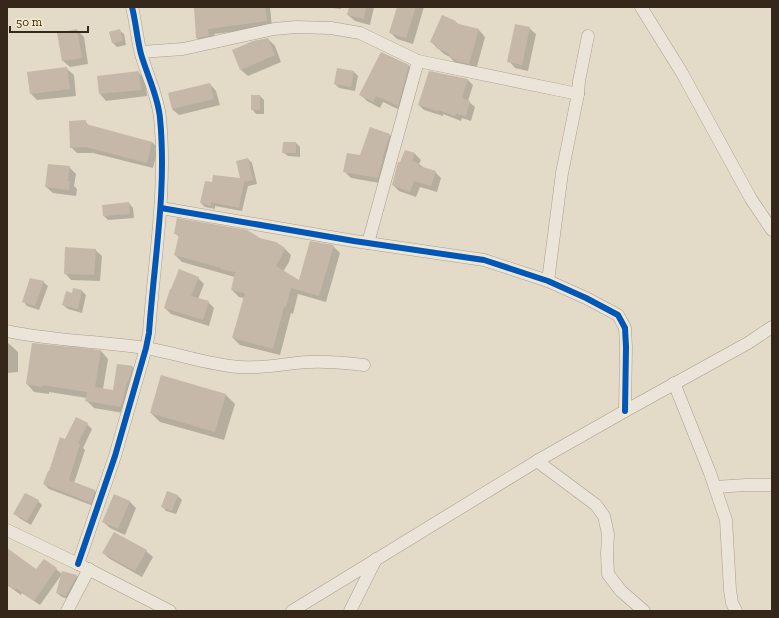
<svg xmlns="http://www.w3.org/2000/svg" width="779" height="618" font-family="'Zilla Slab',serif">
<style>
.shadow{fill:#0003}
.building{fill:#c6b8a8}
.lines{fill:none;stroke-linecap:round;stroke-linejoin:round}
.minor-casing{stroke:#a79f91;stroke-width:13}
.minor{stroke:#ebe5d9;stroke-width:12}
.cycleway-casing{stroke:#f6e9cb;stroke-width:8}
.cycleway{stroke:#0057b8;stroke-width:6}
</style>
<rect width="100%" height="100%" fill="#e3dac7"/>
<g class="shadow">
<polygon points="195,7 270,7 272,27 214,34 215,41 203,44 197,38"/>
<polygon points="325,7 341,7 341,9"/>
<polygon points="350,7 374,7 370,25 355,21 348,15"/>
<polygon points="398,7 424,7 413,44 397,39 390,32"/>
<polygon points="456,22 458,24 479,30 485,37 476,70 456,64 450,57 444,54 431,42"/>
<polygon points="529,28 536,34 528,71 515,68 509,61"/>
<polygon points="77,30 84,37 88,64 70,67 63,61"/>
<polygon points="119,30 124,34 126,45 117,47 113,43 110,32"/>
<polygon points="268,39 275,46 281,62 248,76 241,70 233,51"/>
<polygon points="409,66 415,73 404,112 383,102 380,108 367,101 361,95"/>
<polygon points="67,69 74,75 76,96 37,100 31,94"/>
<polygon points="138,72 145,79 147,96 106,101 100,94"/>
<polygon points="354,72 358,76 355,91 339,88 335,84"/>
<polygon points="429,72 468,80 473,85 468,101 475,107 471,121 462,118 461,121 443,114 443,116 424,110 419,105"/>
<polygon points="210,84 216,91 220,105 179,115 172,109"/>
<polygon points="260,96 264,100 264,114 256,114 252,109"/>
<polygon points="85,121 90,127 152,142 158,148 153,168 93,153 77,153 71,147"/>
<polygon points="390,135 396,141 385,184 351,178 344,171 361,156"/>
<polygon points="284,143 296,143 300,147 300,157 288,156 283,152"/>
<polygon points="405,151 415,154 421,160 419,164 424,168 435,172 441,178 437,192 420,187 416,197 399,191 393,185"/>
<polygon points="248,159 252,163 257,184 248,186 242,211 215,206 215,209 205,207 201,203 213,183 242,179"/>
<polygon points="69,167 76,174 74,186 77,189 76,196 53,193 46,187"/>
<polygon points="129,203 133,208 134,218 108,220 104,216"/>
<polygon points="175,233 260,239 284,248 291,255 289,262 283,272 300,282 333,246 340,253 326,302 298,294 293,314 291,313 280,355 240,345 233,338 244,298 239,297 232,290 235,277 182,262 175,255 179,237"/>
<polygon points="95,250 102,256 100,281 71,280 65,273"/>
<polygon points="198,278 204,284 198,299 208,302 214,308 209,326 171,314 165,308"/>
<polygon points="43,282 48,286 39,310 27,306 23,301"/>
<polygon points="82,291 86,295 82,313 68,309 63,305 73,294"/>
<polygon points="7,342 18,352 18,372 7,373"/>
<polygon points="101,351 108,359 103,389 114,391 133,367 140,374 129,414 94,408 86,400 87,398 49,392 49,394 34,392 27,384"/>
<polygon points="161,376 226,395 235,404 224,440 160,422 151,413"/>
<polygon points="87,424 92,429 83,448 85,450 74,483 95,491 100,496 96,507 49,489 44,484"/>
<polygon points="114,495 130,502 136,508 125,535 110,528 103,522"/>
<polygon points="178,496 182,500 176,514 166,511 162,506"/>
<polygon points="38,501 42,505 31,525 19,518 15,513"/>
<polygon points="146,551 153,557 142,577 110,559 103,553"/>
<polygon points="7,552 37,571 56,569 62,574 40,605 22,593 21,595 7,585"/>
<polygon points="63,572 77,576 81,580 71,600 62,597 57,593"/>
</g>
<g class="building">
<polygon points="194,7 265,7 267,21 208,29 209,36 196,38"/>
<polygon points="349,7 366,7 364,19 347,15"/>
<polygon points="397,7 416,7 406,38 389,33"/>
<polygon points="442,15 456,21 455,23 479,29 469,64 456,61 457,60 449,57 450,54 436,48 437,45 430,42"/>
<polygon points="515,24 530,27 522,65 507,62"/>
<polygon points="77,29 82,58 62,61 57,33"/>
<polygon points="120,29 123,41 112,43 109,32"/>
<polygon points="268,38 275,55 240,70 232,50 253,41"/>
<polygon points="381,52 409,65 398,106 376,96 373,102 359,95"/>
<polygon points="67,67 70,89 30,94 27,72"/>
<polygon points="337,68 354,71 351,87 334,84"/>
<polygon points="139,71 141,90 99,94 97,76"/>
<polygon points="429,71 468,79 462,98 470,101 466,116 456,114 455,116 438,110 437,111 418,105"/>
<polygon points="210,83 214,99 172,109 168,93"/>
<rect x="251" y="95" width="9" height="15"/>
<polygon points="86,120 86,124 152,142 147,163 86,147 70,148 69,121"/>
<polygon points="370,127 390,134 382,159 383,159 378,178 343,172 347,153 360,155"/>
<polygon points="283,142 296,142 296,153 282,153"/>
<polygon points="405,150 415,153 412,161 420,164 419,166 436,171 431,186 414,181 410,192 392,185 398,162 400,162"/>
<polygon points="248,158 253,180 244,182 239,208 211,202 211,206 200,203 205,181 212,182 213,175 240,178 236,161"/>
<polygon points="48,164 70,166 68,181 70,181 69,190 45,187"/>
<polygon points="129,202 130,214 103,216 102,205"/>
<polygon points="177,218 247,230 260,238 276,242 285,248 282,255 276,266 299,280 310,241 334,245 319,296 291,288 286,307 284,307 273,349 232,338 245,293 231,290 235,272 220,269 221,268 174,255 179,235 174,234"/>
<polygon points="65,247 96,249 94,275 64,274"/>
<polygon points="179,269 199,277 191,296 209,301 203,320 164,308 170,289 171,289"/>
<polygon points="30,278 44,281 35,306 22,302"/>
<polygon points="73,288 82,290 78,309 62,305 66,291 72,293"/>
<polygon points="32,343 101,350 95,387 113,390 117,364 133,366 128,382 127,382 121,407 85,401 87,392 42,385 42,387 26,384"/>
<polygon points="161,375 226,394 215,432 150,413"/>
<polygon points="76,417 88,423 78,443 80,444 69,480 95,490 91,503 43,484 48,471 49,471 60,437 65,439"/>
<polygon points="167,491 178,495 172,511 161,507"/>
<polygon points="25,493 39,500 27,521 13,514"/>
<polygon points="114,494 130,501 118,529 102,522"/>
<polygon points="114,532 147,550 135,571 102,553"/>
<polygon points="7,548 36,569 44,559 57,568 34,601 16,588 15,590 7,584"/>
<polygon points="62,571 77,575 66,596 56,593"/>
</g>
<g class="lines">
<g class="minor-casing">
<g id="minor">
<polyline points="641,7 682,73 751,199 772,230"/>
<polyline points="141,52 183,49 274,29 296,27 331,28 360,33 418,61 578,94"/>
<polyline points="161,208 354,241 484,260 548,281 586,298 618,315 625,328 626,347 625,411"/>
<polyline points="368,243 418,61"/>
<polyline points="548,281 562,173 578,94 579,81 588,36"/>
<path d="M 7,331 C 52,341 99,341 145,348 C 177,353 208,365 240,367 C 264,369 286,363 309,362 C 327,361 346,363 364,365"/>
<polyline points="674,383 710,473 726,520 730,590 732,603 736,611"/>
<polyline points="537,461 596,505 604,516 608,534 607,554 608,574 621,591 644,611"/>
<polyline points="715,487 746,485 772,485"/>
<polyline points="7,530 78,564 170,611"/>
<path d="M 78,564 L 115,456 L 146,348 L 149,333 C 154,261 167,190 160,118 C 158,96 147,75 141,54 C 137,39 136,23 132,7"/>
<polyline points="67,611 89,569"/>
<polyline points="292,611 537,461 625,411 748,343 772,327"/>
<polyline points="350,611 376,559"/>
</g>
</g>
<use href="#minor" class="minor"/>
<g class="cycleway-casing">
<g id="cycleway">
<polyline points="161,208 354,241 484,260 548,281 586,298 618,315 625,328 626,347 625,411"/>
<path d="M 78,564 L 115,456 L 146,348 L 149,333 C 154,261 167,190 160,118 C 158,96 147,75 141,54 C 137,39 136,23 132,7"/>
</g>
</g>
<use href="#cycleway" class="cycleway"/>
</g>
<rect width="779" height="618" fill="none" stroke="#35271a" stroke-width="16"/>
<path d="M10 26v6h78v-6" fill="none" stroke="#35271a" stroke-width="2"/>
<text x="16" y="26" font-size="12" fill="#35271a" stroke="#f6e9cb" stroke-width="3" paint-order="stroke">50 m</text>
</svg>
